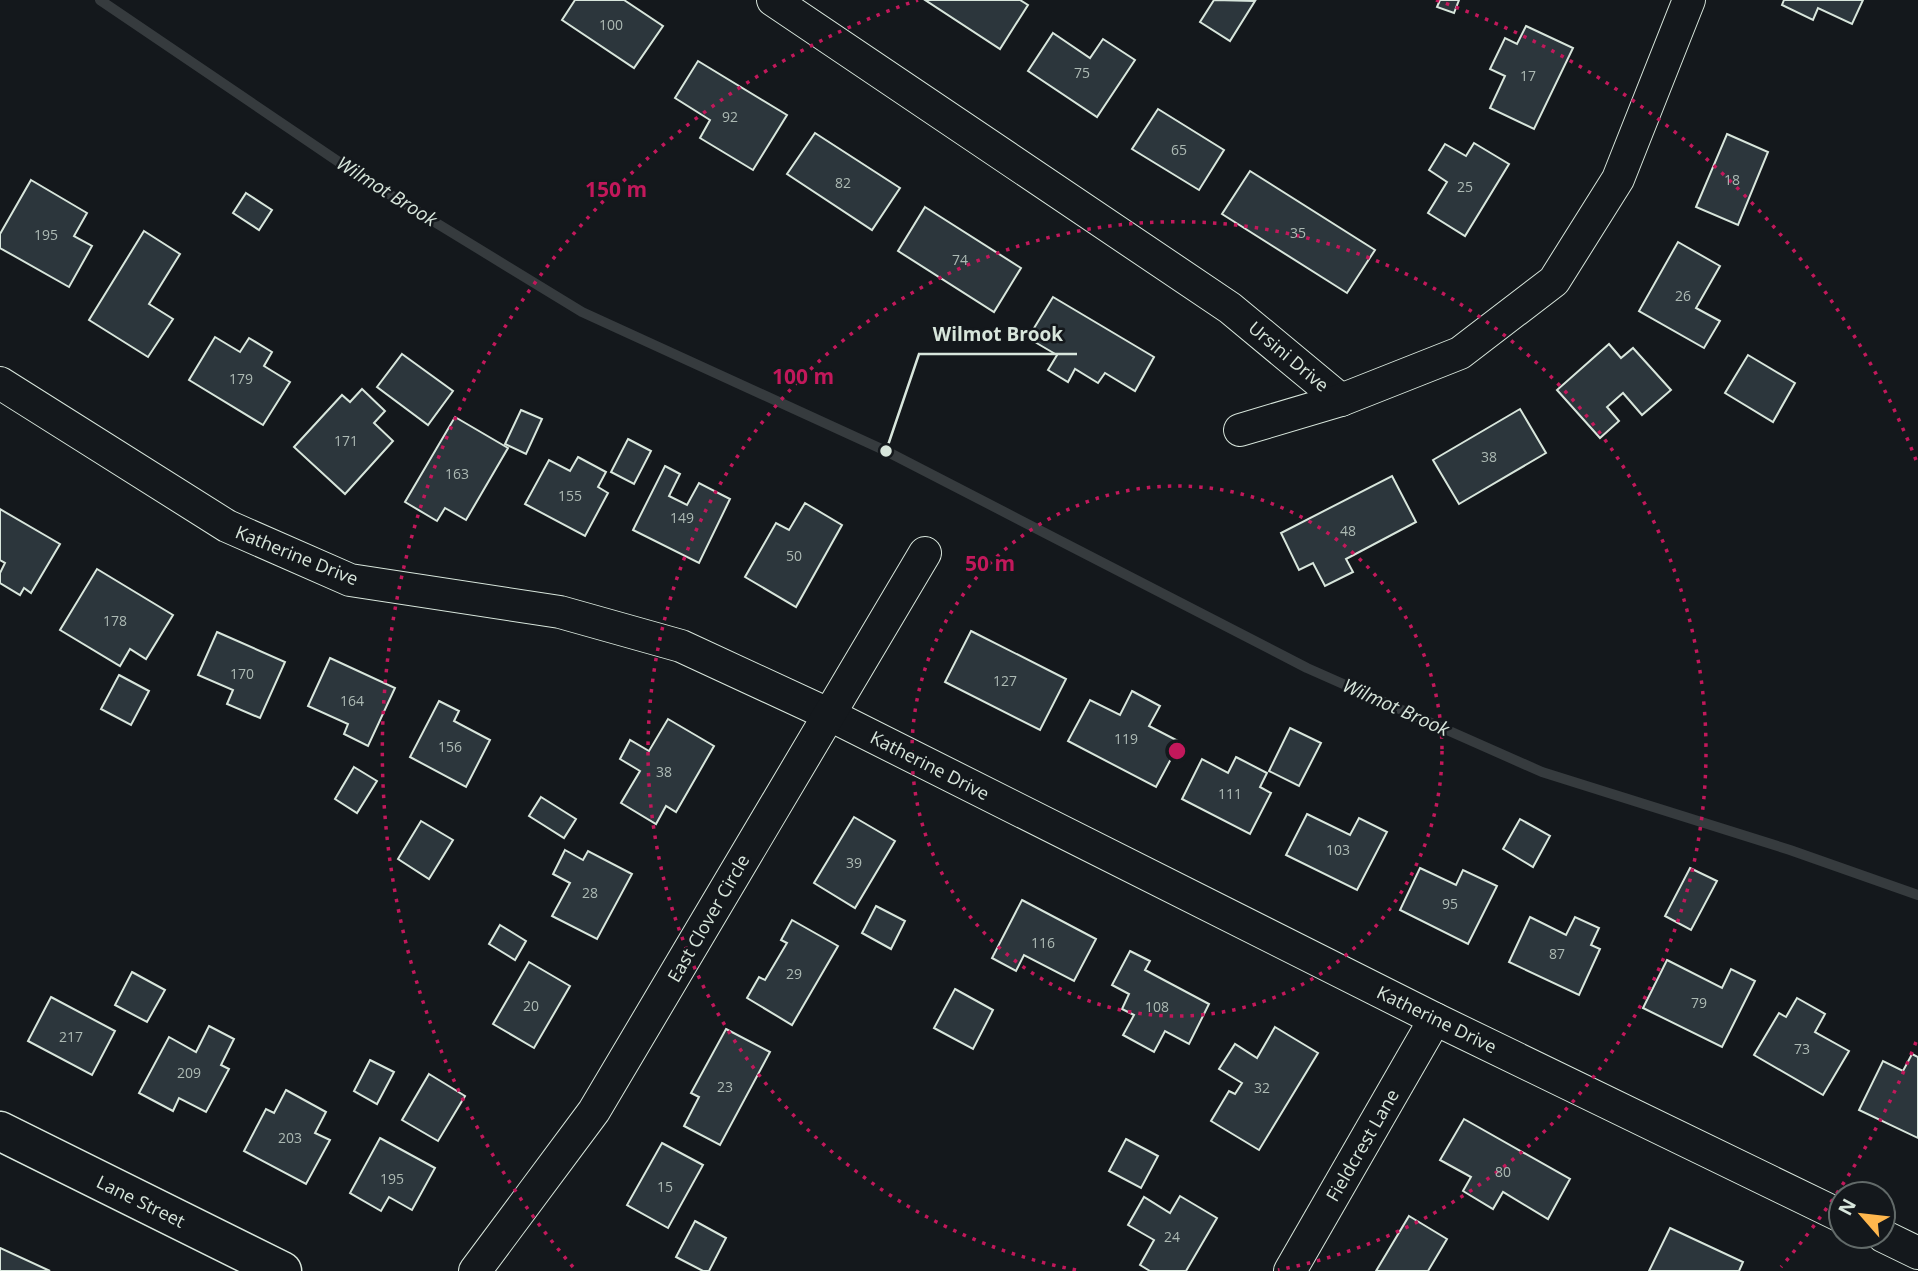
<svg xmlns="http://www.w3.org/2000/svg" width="1918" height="1271" font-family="'Open Sans',sans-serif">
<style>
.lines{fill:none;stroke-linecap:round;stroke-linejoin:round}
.stream{stroke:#363b3e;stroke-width:10}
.building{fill:#2c363c;stroke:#d8e6dc;stroke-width:2}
.street-casing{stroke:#d8e6dc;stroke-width:34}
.secondary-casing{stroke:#d8e6dc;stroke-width:41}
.street{stroke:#14181c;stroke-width:32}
.secondary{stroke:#14181c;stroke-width:38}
.ring{fill:none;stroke:#c2185b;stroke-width:3.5;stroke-dasharray:3.5 7}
.labels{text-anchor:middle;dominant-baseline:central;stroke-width:5;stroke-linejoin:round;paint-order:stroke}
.number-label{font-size:14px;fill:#adbab4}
.street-label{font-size:18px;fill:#d8e6dc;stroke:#14181c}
.water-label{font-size:19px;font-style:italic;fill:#d8e6dc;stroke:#14181c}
.centre{fill:#c2185b;stroke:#14181c;stroke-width:3.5}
.ring-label{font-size:21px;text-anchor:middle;font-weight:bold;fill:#c2185b;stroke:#14181c;stroke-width:5;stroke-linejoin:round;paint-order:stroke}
.leader{fill:none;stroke:#d8e6dc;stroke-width:2.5}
.callout-dot{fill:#d8e6dc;stroke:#14181c;stroke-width:2.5}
.callout-label{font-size:19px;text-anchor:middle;font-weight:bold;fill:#d8e6dc;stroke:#14181c;stroke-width:5;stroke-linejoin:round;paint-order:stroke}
</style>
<rect width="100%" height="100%" fill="#14181c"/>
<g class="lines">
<polyline class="stream" points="100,0 361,177 582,312 886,451 1307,668 1542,772 1790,850 1918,895"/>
</g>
<g class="building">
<polygon points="575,0 624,0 663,26 634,68 562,20"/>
<polygon points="925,0 1020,0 1028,5 1000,49"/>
<polygon points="1214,0 1255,1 1230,41 1200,22"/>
<polygon points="1440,0 1459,0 1454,13 1437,7"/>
<polygon points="1784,0 1863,0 1852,24 1818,8 1813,20 1782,5"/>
<polygon points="1526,26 1573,48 1534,129 1490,108 1505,76 1490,69 1505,38 1517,44"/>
<polygon points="1053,33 1090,58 1103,39 1135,60 1097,117 1028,71"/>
<polygon points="698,61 787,115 753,170 700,138 710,120 675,98"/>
<polygon points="1158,109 1224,150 1199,190 1132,149"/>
<polygon points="815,133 900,188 872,230 787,174"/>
<polygon points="1727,134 1768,152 1738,225 1696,207"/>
<polygon points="1474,143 1509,164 1465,236 1428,213 1447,182 1429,170 1445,144 1466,156"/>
<polygon points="1250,171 1375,250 1347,293 1222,214"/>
<polygon points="31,180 87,213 74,236 92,246 69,287 0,248 0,234"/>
<polygon points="246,193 272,210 259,230 233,213"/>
<polygon points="925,207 1021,268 994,312 898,251"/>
<polygon points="144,231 180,254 149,304 173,319 148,357 89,320"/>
<polygon points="1678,242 1720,266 1696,308 1720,321 1704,348 1639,311"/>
<polygon points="1053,297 1154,357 1135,391 1105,373 1098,383 1075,369 1068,382 1048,370 1057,355 1028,338"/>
<polygon points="215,337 240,352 249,338 272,352 264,366 290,382 263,425 189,380"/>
<polygon points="1609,344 1621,358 1633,348 1671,390 1642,415 1623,393 1607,407 1619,421 1600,438 1557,390"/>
<polygon points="402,354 453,391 428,425 377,387"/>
<polygon points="1748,355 1795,383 1773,422 1725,393"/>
<polygon points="362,389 385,411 374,423 393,441 345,494 294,447 342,395 350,402"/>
<polygon points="1520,409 1546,453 1459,504 1433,460"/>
<polygon points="521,410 542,419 526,454 505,444"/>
<polygon points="455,417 508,448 466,520 445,508 437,521 405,502"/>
<polygon points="628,439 651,451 634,484 611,472"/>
<polygon points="578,457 606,472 598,487 608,493 585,536 525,504 549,460 570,471"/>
<polygon points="665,466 680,474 669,496 687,505 699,483 730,499 699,563 633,530"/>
<polygon points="1392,476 1416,522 1346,559 1353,572 1325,586 1313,563 1299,570 1281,533"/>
<polygon points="805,503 842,525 796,607 745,577 776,523 789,530"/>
<polygon points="0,509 60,544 31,593 24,588 20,595 0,583 0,573 5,563 0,560"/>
<polygon points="97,569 173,615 146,659 130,649 120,666 60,630"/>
<polygon points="971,631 1066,679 1040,730 945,682"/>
<polygon points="217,632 285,662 260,718 227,704 233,690 198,675"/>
<polygon points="330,658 395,688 368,746 344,734 348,724 308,706"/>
<polygon points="119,675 149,691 131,725 101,709"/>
<polygon points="1132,691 1160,706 1149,726 1180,742 1156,787 1068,741 1090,700 1120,715"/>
<polygon points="439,701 459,711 454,721 490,740 466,787 410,757"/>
<polygon points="668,719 714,746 676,812 666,806 656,824 621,803 640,771 620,759 630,740 649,751"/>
<polygon points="1290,728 1321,743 1299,786 1269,771"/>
<polygon points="1236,757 1267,773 1260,787 1271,793 1250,834 1182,799 1202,759 1228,773"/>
<polygon points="354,767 377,781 357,813 335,799"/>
<polygon points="541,797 576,819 564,838 529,816"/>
<polygon points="1307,814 1350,835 1359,818 1387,832 1357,890 1286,855"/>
<polygon points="854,817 895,841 855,908 814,883"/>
<polygon points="1520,819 1550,836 1533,867 1503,849"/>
<polygon points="421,821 453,840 429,879 398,859"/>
<polygon points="565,850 583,860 588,851 632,874 597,939 552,916 570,883 553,874"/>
<polygon points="1420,868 1456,885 1463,870 1497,886 1468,944 1400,910"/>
<polygon points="1690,868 1717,881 1691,930 1665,916"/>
<polygon points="1022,900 1096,939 1074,981 1024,955 1016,971 992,958"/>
<polygon points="876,906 905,921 891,949 862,933"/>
<polygon points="1530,917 1566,935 1575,917 1599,928 1591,945 1600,949 1579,995 1509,962"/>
<polygon points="792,920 838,946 792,1025 747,998 759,977 765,980 787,943 781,940"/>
<polygon points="500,925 526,941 515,960 489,944"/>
<polygon points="1130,951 1150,961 1145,970 1209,1004 1189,1044 1165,1031 1154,1052 1123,1035 1134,1015 1122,1009 1129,994 1112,985"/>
<polygon points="1667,960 1722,988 1731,969 1755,981 1722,1047 1643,1008"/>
<polygon points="529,962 570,986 534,1048 493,1024"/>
<polygon points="132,972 165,990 147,1022 115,1005"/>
<polygon points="955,989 993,1010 973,1049 934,1028"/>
<polygon points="51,997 115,1031 92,1075 28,1041"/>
<polygon points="1797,998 1825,1014 1815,1032 1849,1051 1823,1095 1754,1055 1779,1013 1786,1017"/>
<polygon points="209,1026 234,1039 221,1065 229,1069 206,1112 179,1098 173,1111 139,1093 169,1037 196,1052"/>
<polygon points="1275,1027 1318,1053 1259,1150 1211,1121 1229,1091 1235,1094 1242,1083 1219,1069 1235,1044 1257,1058"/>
<polygon points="726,1029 770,1052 720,1145 684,1126 699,1097 691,1093"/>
<polygon points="1912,1054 1918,1057 1918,1138 1859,1110 1883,1061 1903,1071"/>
<polygon points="370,1060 394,1072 377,1104 354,1091"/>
<polygon points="429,1074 465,1096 438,1141 402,1120"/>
<polygon points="286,1090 326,1112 315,1133 330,1140 306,1184 244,1151 266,1109 274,1113"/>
<polygon points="1464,1119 1570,1179 1548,1219 1503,1192 1493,1209 1463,1191 1471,1177 1440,1160"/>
<polygon points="380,1138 435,1168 412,1210 389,1197 381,1211 350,1193"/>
<polygon points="1126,1139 1158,1156 1141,1188 1109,1171"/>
<polygon points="662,1143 703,1165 668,1228 627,1205"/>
<polygon points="1180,1196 1217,1218 1186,1271 1150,1271 1140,1265 1154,1240 1128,1225 1144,1197 1170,1213"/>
<polygon points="1409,1216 1447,1239 1428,1271 1376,1271"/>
<polygon points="695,1221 726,1238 709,1271 703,1271 676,1257"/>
<polygon points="1670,1228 1743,1262 1739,1271 1649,1271"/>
<polygon points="0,1248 50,1271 0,1271"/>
</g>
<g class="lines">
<g class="street-casing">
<g id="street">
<polyline points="773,0 1230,308 1341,400"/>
<polyline points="0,383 227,526 350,580 560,612 681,646 828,714 1435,1019 1841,1216"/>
<polyline points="1240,430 1341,400 1460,353 1554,281 1618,179 1689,0"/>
<polyline points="1883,1236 1918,1253"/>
<polyline points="475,1271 594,1111 925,553"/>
<polyline points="1290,1271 1435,1019"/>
</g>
</g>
<g class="secondary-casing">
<polyline id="secondary" points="0,1131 282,1271"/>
</g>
<use href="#street" class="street"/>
<use href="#secondary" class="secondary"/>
</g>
<g class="ring">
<circle cx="1177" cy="751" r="265"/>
<path d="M1076 1270A529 529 0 1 1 1278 1270"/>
<path d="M1916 1042A794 794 0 0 1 1781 1267M573 1267A794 794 0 0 1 918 0M1436 0A794 794 0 0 1 1916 460"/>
</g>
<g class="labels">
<g class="number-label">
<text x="611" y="24">100</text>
<text x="1082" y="72">75</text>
<text x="1528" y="75">17</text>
<text x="730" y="116">92</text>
<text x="1179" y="149">65</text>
<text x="1732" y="179">18</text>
<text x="843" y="182">82</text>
<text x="1465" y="186">25</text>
<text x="1298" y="232">35</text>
<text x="46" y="234">195</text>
<text x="960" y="259">74</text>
<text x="1683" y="295">26</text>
<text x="241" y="378">179</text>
<text x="346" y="440">171</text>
<text x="1489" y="456">38</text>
<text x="457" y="473">163</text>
<text x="570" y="495">155</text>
<text x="682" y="517">149</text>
<text x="1348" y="530">48</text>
<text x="794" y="555">50</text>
<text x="115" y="620">178</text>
<text x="242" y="673">170</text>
<text x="1005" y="680">127</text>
<text x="352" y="700">164</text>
<text x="1126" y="738">119</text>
<text x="450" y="746">156</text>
<text x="664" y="771">38</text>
<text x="1230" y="793">111</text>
<text x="1338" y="849">103</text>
<text x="854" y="862">39</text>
<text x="590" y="892">28</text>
<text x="1450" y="903">95</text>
<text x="1043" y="942">116</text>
<text x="1557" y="953">87</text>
<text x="794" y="973">29</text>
<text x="1699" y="1002">79</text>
<text x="531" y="1005">20</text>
<text x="1157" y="1006">108</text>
<text x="71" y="1036">217</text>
<text x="1802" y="1048">73</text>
<text x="189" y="1072">209</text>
<text x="725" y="1086">23</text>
<text x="1262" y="1087">32</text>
<text x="290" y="1137">203</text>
<text x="1503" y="1171">80</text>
<text x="392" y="1178">195</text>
<text x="665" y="1186">15</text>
<text x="1172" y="1236">24</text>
</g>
<g class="street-label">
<text transform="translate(1289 356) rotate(40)">Ursini Drive</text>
<text transform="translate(297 555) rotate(22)">Katherine Drive</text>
<text transform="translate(930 765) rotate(27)">Katherine Drive</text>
<text transform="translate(708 918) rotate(-60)">East Clover Circle</text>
<text transform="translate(1437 1019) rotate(26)">Katherine Drive</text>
<text transform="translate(1362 1145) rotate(-60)">Fieldcrest Lane</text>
<text transform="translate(141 1201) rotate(26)">Lane Street</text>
</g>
<g class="water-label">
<text transform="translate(387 191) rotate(32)">Wilmot Brook</text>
<text transform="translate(1396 707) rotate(24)">Wilmot Brook</text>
</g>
</g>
<circle cx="1177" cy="751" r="10" class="centre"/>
<g class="ring-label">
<text x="616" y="197">150 m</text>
<text x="803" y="384">100 m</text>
<text x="990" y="571">50 m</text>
</g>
<path class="leader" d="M886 451L919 354H1077"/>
<circle class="callout-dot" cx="886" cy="451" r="7"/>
<g class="callout-label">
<text x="998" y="341">Wilmot Brook</text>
</g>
<g transform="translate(1862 1215) rotate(298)"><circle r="33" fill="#14181c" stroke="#626a69" stroke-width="2"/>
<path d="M0-5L12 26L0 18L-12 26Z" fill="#ffb74d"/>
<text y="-10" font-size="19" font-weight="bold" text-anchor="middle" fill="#d8e6dc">N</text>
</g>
</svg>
